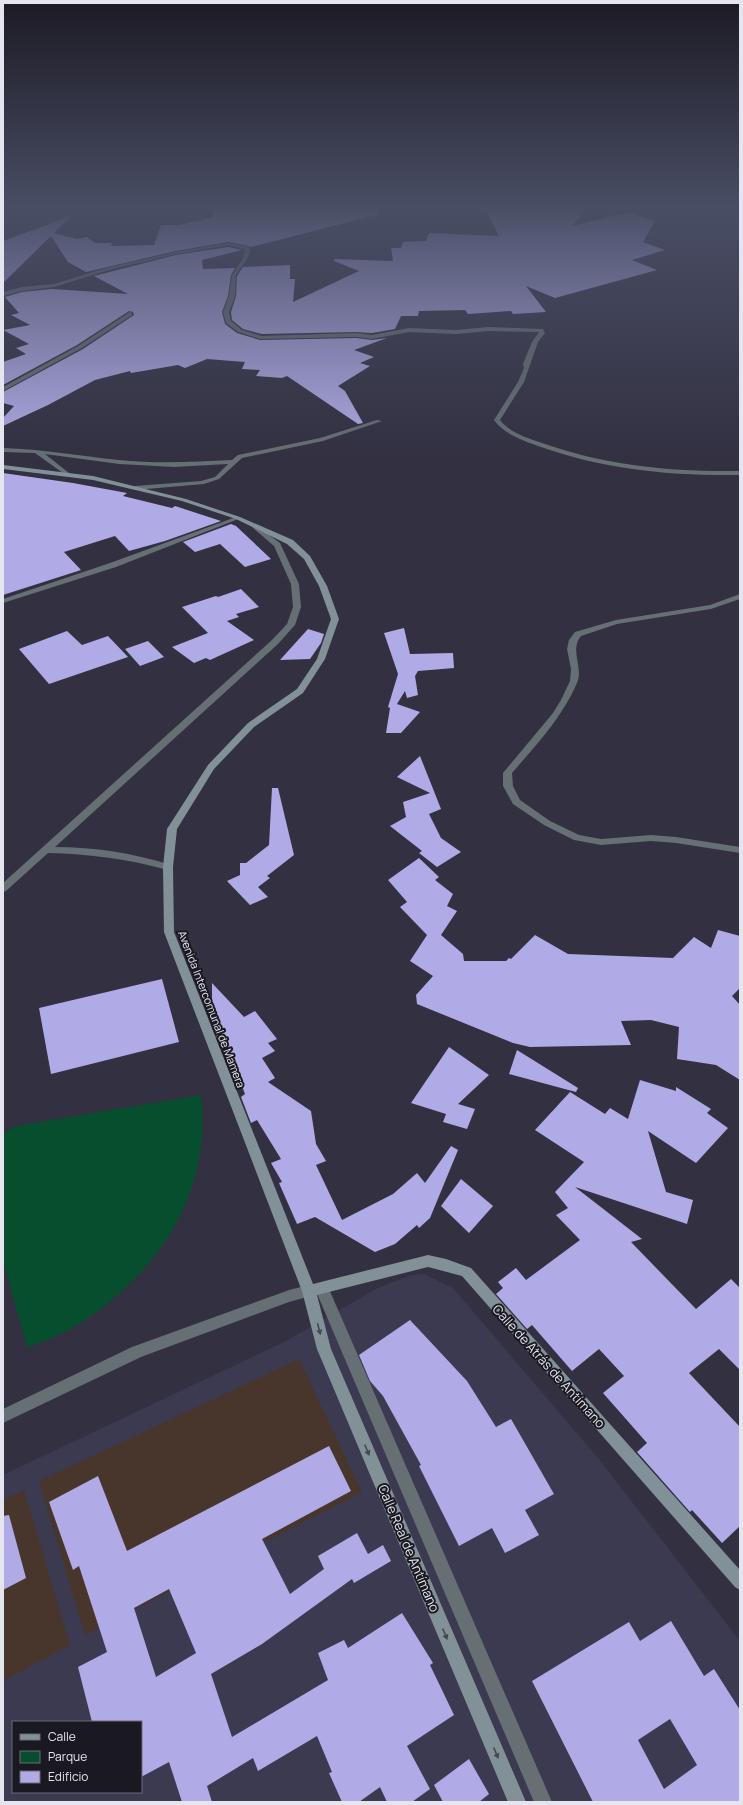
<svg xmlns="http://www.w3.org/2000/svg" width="743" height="1805" font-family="Manrope,sans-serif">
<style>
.built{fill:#3c3a51;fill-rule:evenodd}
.education{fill:#48362d}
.green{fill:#074e2f}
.building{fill:#b0abe6;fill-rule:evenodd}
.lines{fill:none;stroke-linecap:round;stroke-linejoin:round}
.street{fill:#666f73;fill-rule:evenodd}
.secondary{fill:#829198;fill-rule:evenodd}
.oneway{fill:#444951}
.labels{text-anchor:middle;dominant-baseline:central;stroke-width:4;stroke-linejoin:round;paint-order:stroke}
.street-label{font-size:11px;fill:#e5e5f0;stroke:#1a1921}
.near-street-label{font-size:13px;fill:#e5e5f0;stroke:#1a1921}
</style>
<rect width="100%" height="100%" fill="#323041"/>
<path class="built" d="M 424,1274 L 453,1288 L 598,1458 L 740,1641 L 740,1802 L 3,1802 L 3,1475 L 286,1341 L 376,1289 L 411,1275 ZM 13,1722 L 141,1722 L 141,1792 L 13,1792 Z"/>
<g class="education">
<polygon points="299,1359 362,1492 85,1635 39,1481"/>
<polygon points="24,1490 70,1645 3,1681 3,1500"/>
</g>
<path class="green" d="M 201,1095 C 211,1182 170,1255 102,1308 C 76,1327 58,1338 27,1347 L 3,1261 L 3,1134 L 14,1127 L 27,1124 Z"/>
<g class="building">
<polygon points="213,208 378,208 379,214 251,247 249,246 228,242 176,251 86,272 68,262 51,236 3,283 3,241 71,216 54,233 77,239 87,237 95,243 112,243 111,246 154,245 161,225 179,225 213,217"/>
<polygon points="485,208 586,208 572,226 629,212 655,221 643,242 665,250 632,260 657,270 555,298 526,286 546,312 513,314 511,311 468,314 465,310 419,311 418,316 401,316 395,329 372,333 356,332 262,334 243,329 232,320 231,312 236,296 237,276 243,267 290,265 290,279 295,279 293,302 359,271 334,261 335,259 393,261 391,248 401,248 403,242 426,241 429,233 499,236"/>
<polygon points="228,247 242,250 202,260 203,269 235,268 231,275 228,296 222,312 225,324 237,333 260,340 356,338 372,340 387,338 354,350 374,357 360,363 370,366 338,386 345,391 363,423 358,424 287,376 282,378 256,376 260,370 242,369 245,362 207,359 185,368 178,365 131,373 130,371 95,380 48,405 3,426 3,418 14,406 3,403 3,392 83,349 134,315 133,312 129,311 77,345 3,385 3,362 26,354 16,348 29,344 3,330 30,325 11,315 19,313 5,297 22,292 52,289 128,294 94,276 176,255"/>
<polygon points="3,473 73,483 127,493 123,496 172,508 175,506 221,521 165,541 129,551 115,536 64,552 81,570 3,595"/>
<polygon points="231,524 236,526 271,559 245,567 220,544 195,552 183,542"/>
<polygon points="241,589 259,607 236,614 239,617 227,621 254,640 210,660 206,658 194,663 172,647 208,633 182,607 216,596 218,597"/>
<polygon points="404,628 410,654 453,653 454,668 418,671 415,676 418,695 407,698 405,691 397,704 420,712 401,733 386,733 390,708 388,707 398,674 384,633"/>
<polygon points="308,629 324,634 321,643 310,659 280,660"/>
<polygon points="67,631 82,645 108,636 128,657 49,684 19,649"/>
<polygon points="148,641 164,657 140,666 125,649"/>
<polygon points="420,756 441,809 429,814 441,838 461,852 437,867 419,853 422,851 390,826 406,817 403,802 430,793 397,777"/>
<polygon points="272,788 278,788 294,855 267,876 270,878 258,887 268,897 250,905 227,881 240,875 240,863 246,863 269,845"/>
<polygon points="419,858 439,877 435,880 453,894 447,906 457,911 441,935 463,954 464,961 506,961 509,958 511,959 535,935 568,954 673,958 694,937 711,948 718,930 740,936 740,988 732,996 740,1005 740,1080 716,1065 677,1059 679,1027 651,1020 621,1021 631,1045 530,1047 513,1043 417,1004 416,995 433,976 410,961 427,935 400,907 407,902 388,880"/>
<polygon points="162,979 179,1042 51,1074 39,1008"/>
<polygon points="212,983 244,1017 255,1011 277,1039 268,1043 275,1051 262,1058 275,1078 268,1082 311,1111 316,1144 326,1161 316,1165 342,1220 393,1194 417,1173 425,1183 451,1146 458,1150 430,1218 419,1228 417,1225 395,1244 375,1252 315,1217 297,1224 279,1183 282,1182 271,1163 281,1159 257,1120 251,1123 241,1097 245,1094 224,1039 219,1042 212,1025"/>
<polygon points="449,1047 489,1075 458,1104 475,1109 467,1129 443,1122 446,1114 411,1103"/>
<polygon points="517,1050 578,1088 576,1092 509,1074"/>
<polygon points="640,1080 676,1091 676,1087 711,1109 707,1113 728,1128 696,1163 648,1131 666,1192 693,1200 687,1224 575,1187 642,1239 631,1242 696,1309 731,1279 740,1288 740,1370 719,1349 689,1373 740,1427 740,1526 722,1543 692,1510 690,1512 637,1452 647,1443 603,1393 624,1376 599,1349 572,1371 532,1325 527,1329 496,1294 503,1288 498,1282 516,1268 526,1280 580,1240 556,1215 568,1208 555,1192 584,1162 535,1130 570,1092 605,1114 610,1108 628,1119"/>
<polygon points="461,1179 493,1206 469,1233 441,1206"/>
<polygon points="410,1320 467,1381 496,1427 511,1419 554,1494 525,1510 539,1535 505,1553 492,1528 459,1546 419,1466 421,1465 383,1396 370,1381 359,1355"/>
<path d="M 329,1446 L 351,1491 L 262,1539 L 290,1594 L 324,1569 L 318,1556 L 357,1533 L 368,1554 L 383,1545 L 391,1561 L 354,1583 L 352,1579 L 262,1644 L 211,1674 L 232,1737 L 328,1680 L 318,1653 L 344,1640 L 348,1648 L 402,1613 L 433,1663 L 430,1665 L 454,1715 L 407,1746 L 430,1789 L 412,1802 L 387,1802 L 380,1787 L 359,1802 L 342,1802 L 329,1773 L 332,1772 L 317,1736 L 258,1771 L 253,1758 L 207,1786 L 212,1802 L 182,1802 L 169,1762 L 141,1777 L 141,1722 L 92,1722 L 78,1667 L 107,1652 L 79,1566 L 73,1570 L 49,1502 L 98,1476 L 127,1551 ZM 169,1589 L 196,1653 L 156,1677 L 134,1608 Z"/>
<polygon points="9,1515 26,1578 3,1590 3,1516"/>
<path d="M 671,1621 L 704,1676 L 714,1669 L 740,1710 L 740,1802 L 593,1802 L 532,1681 L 629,1622 L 640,1641 ZM 670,1719 L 697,1765 L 664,1789 L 638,1740 Z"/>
<polygon points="469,1759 489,1794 479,1802 443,1802 434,1785"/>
</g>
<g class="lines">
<g class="street">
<path d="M 228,243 L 249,247 L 250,251 L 247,259 L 236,275 L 235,296 L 229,312 L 231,321 L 242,330 L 262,336 L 356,333 L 372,335 L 409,328 L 456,330 L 488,327 L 543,329 L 545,333 L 538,342 L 524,382 L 500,420 C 510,433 527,438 542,443 C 607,466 672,472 740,471 L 740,475 C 672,476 606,470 541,447 C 524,441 505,435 494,420 L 518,382 L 524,368 L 523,364 L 532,342 L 539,332 L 488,331 L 456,334 L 409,332 L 372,339 L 356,337 L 260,339 L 238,332 L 226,323 L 223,312 L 229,296 L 232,275 L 243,259 L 245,249 L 228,245 L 176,254 L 109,270 L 54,287 L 22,291 L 3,296 L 3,292 L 22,287 L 54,284 L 106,268 L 176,252 Z"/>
<polygon points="130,312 132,313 132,315 82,348 3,391 3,387 78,346"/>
<path d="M 377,420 L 382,421 L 323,441 L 242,458 L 219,479 L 204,484 L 135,490 L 132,488 L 135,486 L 201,481 L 215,477 L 228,464 L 174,467 L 119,464 L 45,454 L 69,473 L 70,474 L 67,476 L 35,453 L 3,452 L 3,448 C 42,449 80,456 119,460 C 157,464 194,462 232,460 L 238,455 L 320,438 Z"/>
<polygon points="236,517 241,518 116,567 3,603 3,599 110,563"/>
<path d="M 252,525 L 256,525 L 280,543 L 299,584 L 301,607 L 295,625 L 278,644 L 55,847 C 95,847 133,853 171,865 L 173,867 L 171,869 L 168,870 C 128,859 89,854 48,853 L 6,891 L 3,892 L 3,883 L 272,640 L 287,624 L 293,607 L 291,584 L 274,546 L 252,527 Z"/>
<path d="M 740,594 L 740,599 L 711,609 L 617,624 L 581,636 C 569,650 584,667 577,683 C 562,718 536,745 512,773 L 513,786 L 520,800 L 550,821 L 579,835 L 601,839 L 651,835 L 676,837 L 740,847 L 740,853 L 676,843 L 651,841 L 601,845 L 574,840 L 544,825 L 513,804 L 503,786 L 503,773 L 553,713 L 561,700 L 570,681 L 571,669 L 567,649 L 569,640 L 575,632 L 616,620 L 710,605 Z"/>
<polygon points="322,1283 327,1285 329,1289 552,1802 534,1802 315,1289 317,1285"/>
<polygon points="309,1285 314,1287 316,1291 314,1295 289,1302 141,1357 3,1423 3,1409 132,1347 289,1290"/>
</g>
<polygon class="secondary" points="3,465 93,476 186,499 240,517 293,540 310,556 327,586 339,619 325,659 303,693 254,727 214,769 177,829 173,867 174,932 313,1284 428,1255 446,1259 471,1268 740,1570 740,1590 735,1587 462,1276 428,1267 317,1295 331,1349 526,1802 508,1802 317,1349 302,1291 164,932 163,867 167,829 208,765 248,723 297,689 317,659 331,619 319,586 304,559 287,544 236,519 182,501 93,480 3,469"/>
</g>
<defs><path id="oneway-solid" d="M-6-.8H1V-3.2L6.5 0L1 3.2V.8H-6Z"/></defs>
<g class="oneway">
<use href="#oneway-solid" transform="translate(319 1329) rotate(76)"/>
<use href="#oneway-solid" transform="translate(367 1450) rotate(67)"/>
<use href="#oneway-solid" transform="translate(445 1634) rotate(67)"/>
<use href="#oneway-solid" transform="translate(496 1753) rotate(67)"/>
</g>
<linearGradient id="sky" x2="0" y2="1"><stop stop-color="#1c1a24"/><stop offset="0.45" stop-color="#494e65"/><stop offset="1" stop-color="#494e65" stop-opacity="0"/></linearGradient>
<rect width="743" height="460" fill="url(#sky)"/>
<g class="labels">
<g class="street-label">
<text transform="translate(212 1009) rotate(69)">Avenida Intercomunal de Mamera</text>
</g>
<g class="near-street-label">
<text transform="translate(549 1366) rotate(48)">Calle de Atrás de Antímano</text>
<text transform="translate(409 1548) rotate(67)">Calle Real de Antímano</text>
</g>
</g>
<rect width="743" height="1805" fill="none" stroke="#e5e5f0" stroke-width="8"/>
<rect x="12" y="1721" width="130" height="72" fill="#1a1921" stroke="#6b6b74"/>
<rect x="20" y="1734" width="20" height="6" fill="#829198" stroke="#6b6b74"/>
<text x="48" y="1741" font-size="12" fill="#e5e5f0">Calle</text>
<rect x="20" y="1751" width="20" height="12" fill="#074e2f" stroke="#6b6b74"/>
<text x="48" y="1761" font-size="12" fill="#e5e5f0">Parque</text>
<rect x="20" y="1771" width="20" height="12" fill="#b0abe6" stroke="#6b6b74"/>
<text x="48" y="1781" font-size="12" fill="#e5e5f0">Edificio</text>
</svg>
